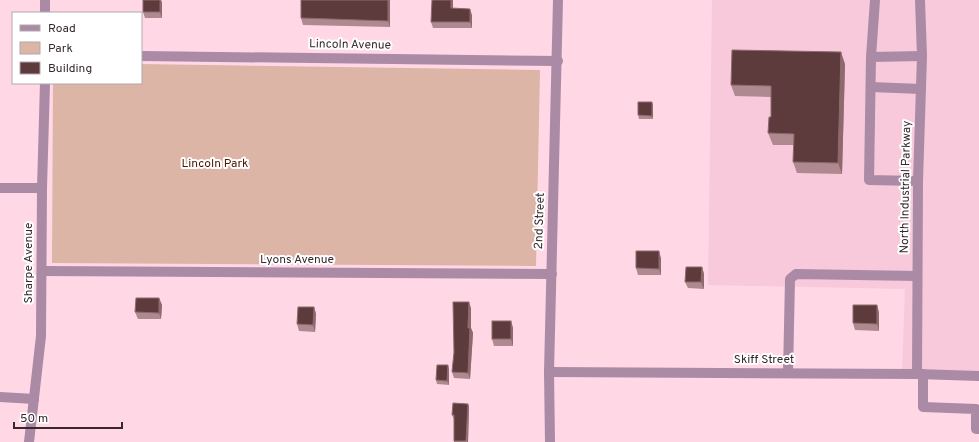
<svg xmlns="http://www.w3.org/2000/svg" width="979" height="442" font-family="Overpass,sans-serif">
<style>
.built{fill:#f8c9da}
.green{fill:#dcb5a7}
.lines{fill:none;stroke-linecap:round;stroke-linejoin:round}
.minor{stroke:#ab8aa5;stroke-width:10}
.wall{fill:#ae8990}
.shaded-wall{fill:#8e6a6f}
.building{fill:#5d3b3c;stroke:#8e6a6f}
.labels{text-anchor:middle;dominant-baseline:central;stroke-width:4;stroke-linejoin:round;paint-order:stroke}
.street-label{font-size:12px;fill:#37282e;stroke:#fff}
.park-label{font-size:12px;fill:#4e1500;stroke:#fff}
</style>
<rect width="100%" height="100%" fill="#ffd7e5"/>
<polygon class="built" points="712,0 979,0 979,372 902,371 905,289 708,285"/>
<polygon class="green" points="141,64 540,70 536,266 52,263 53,83 141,83"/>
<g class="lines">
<g class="minor">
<polyline points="45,0 45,13"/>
<polyline points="875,0 871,57 869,180 918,181"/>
<polyline points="141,56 558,61"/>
<polyline points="871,57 922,56"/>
<polyline points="871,87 921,89"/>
<polyline points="0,188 42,188"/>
<polyline points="43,271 552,274"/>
<polyline points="549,372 917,374 979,376"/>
<polyline points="788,373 790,279 796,274 917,276"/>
<polyline points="917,374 918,181 922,56 920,0"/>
<polyline points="923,374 923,407 976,409 976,429 979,429"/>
<polyline points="0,397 34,399"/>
<polyline points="29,442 41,336 42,188 45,83"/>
<polyline points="550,442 549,372 558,0"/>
</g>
</g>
<g class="wall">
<polygon points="143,0 161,0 162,3 162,18 145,18 143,12"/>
<polygon points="390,0 390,27 303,25 301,18"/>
<polygon points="453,8 472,15 472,28 433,28 431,22"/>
<polygon points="845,64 842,174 797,173 793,162 794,145 773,145 768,133 771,117 771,97 735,96 731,85"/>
<polygon points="653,105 653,119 639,119 638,115"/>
<polygon points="661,258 661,275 638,275 636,268"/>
<polygon points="702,267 704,274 704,289 688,288 685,282"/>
<polygon points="159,298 162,305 161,319 138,319 135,312"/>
<polygon points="314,307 316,314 315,332 299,331 297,324"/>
<polygon points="471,308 471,328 473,333 470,379 454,378 452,372"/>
<polygon points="879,312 879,331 855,330 853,323"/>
<polygon points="511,321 513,328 513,346 494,346 492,339"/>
<polygon points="449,369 449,385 437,384 436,380"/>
<polygon points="468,404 469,407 468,442 454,442 454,419 452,415"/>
</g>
<g class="shaded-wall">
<polygon points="160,0 161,0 162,3 162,18 160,12"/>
<polygon points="388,0 390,0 390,27 388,21"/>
<polygon points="451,0 453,0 453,14 451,8"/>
<polygon points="470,9 472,15 472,28 470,22"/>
<polygon points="841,52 845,64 842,174 838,163"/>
<polygon points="652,102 653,105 653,119 652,116"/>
<polygon points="659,251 661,258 661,275 659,269"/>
<polygon points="702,267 704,274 704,289 701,282"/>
<polygon points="159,298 162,305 161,319 159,313"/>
<polygon points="469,302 471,308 471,328 473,333 470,379 468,373"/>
<polygon points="877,305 879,312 879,331 877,324"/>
<polygon points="314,307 316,314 315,332 313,325"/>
<polygon points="511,321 513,328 513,346 511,339"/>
<polygon points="448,365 449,369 449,385 447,381"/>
<polygon points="468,404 469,407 468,442 467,442"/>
</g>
<g class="building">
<rect x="143" y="0" width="17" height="12"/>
<polygon points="301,0 388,0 388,21 301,18"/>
<polygon points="432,0 451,0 451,8 470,9 470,22 431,22"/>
<polygon points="732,50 841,52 838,163 793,162 794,134 768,133 769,117 771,117 771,86 731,85"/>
<polygon points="638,102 652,102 652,116 638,115"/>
<polygon points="636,251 659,251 659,269 636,268"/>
<polygon points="686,267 702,267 701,282 685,282"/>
<polygon points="136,298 159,298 159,313 135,312"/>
<polygon points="453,302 469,302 468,328 470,328 468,373 452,372 454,352"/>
<polygon points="853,305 877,305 877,324 853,323"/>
<polygon points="298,307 314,307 313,325 297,324"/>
<rect x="492" y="321" width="19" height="18"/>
<polygon points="437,365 448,365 447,381 436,380"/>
<polygon points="453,403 468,404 466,441 454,441 454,415 452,415"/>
</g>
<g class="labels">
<g class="street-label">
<text transform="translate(350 45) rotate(1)">Lincoln Avenue</text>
<text transform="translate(906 187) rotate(-89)">North Industrial Parkway</text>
<text transform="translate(540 221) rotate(-88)">2nd Street</text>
<text x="297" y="260">Lyons Avenue</text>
<text transform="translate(29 263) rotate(-90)">Sharpe Avenue</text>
<text x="764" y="360">Skiff Street</text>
</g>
<g class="park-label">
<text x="215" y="164">Lincoln Park</text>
</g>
</g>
<rect x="12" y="12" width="130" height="72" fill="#ffffff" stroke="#afa9ab"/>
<rect x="20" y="25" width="20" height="6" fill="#ab8aa5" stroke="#afa9ab"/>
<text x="48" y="32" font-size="12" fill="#37282e">Road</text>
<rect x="20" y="42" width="20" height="12" fill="#dcb5a7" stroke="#afa9ab"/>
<text x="48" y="52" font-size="12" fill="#37282e">Park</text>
<rect x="20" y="62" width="20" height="12" fill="#5d3b3c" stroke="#afa9ab"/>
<text x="48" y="72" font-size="12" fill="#37282e">Building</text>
<path d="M14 422v6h108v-6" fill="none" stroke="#37282e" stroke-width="2"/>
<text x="20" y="422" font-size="12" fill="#37282e" stroke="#ffffff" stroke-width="3" paint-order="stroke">50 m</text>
</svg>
